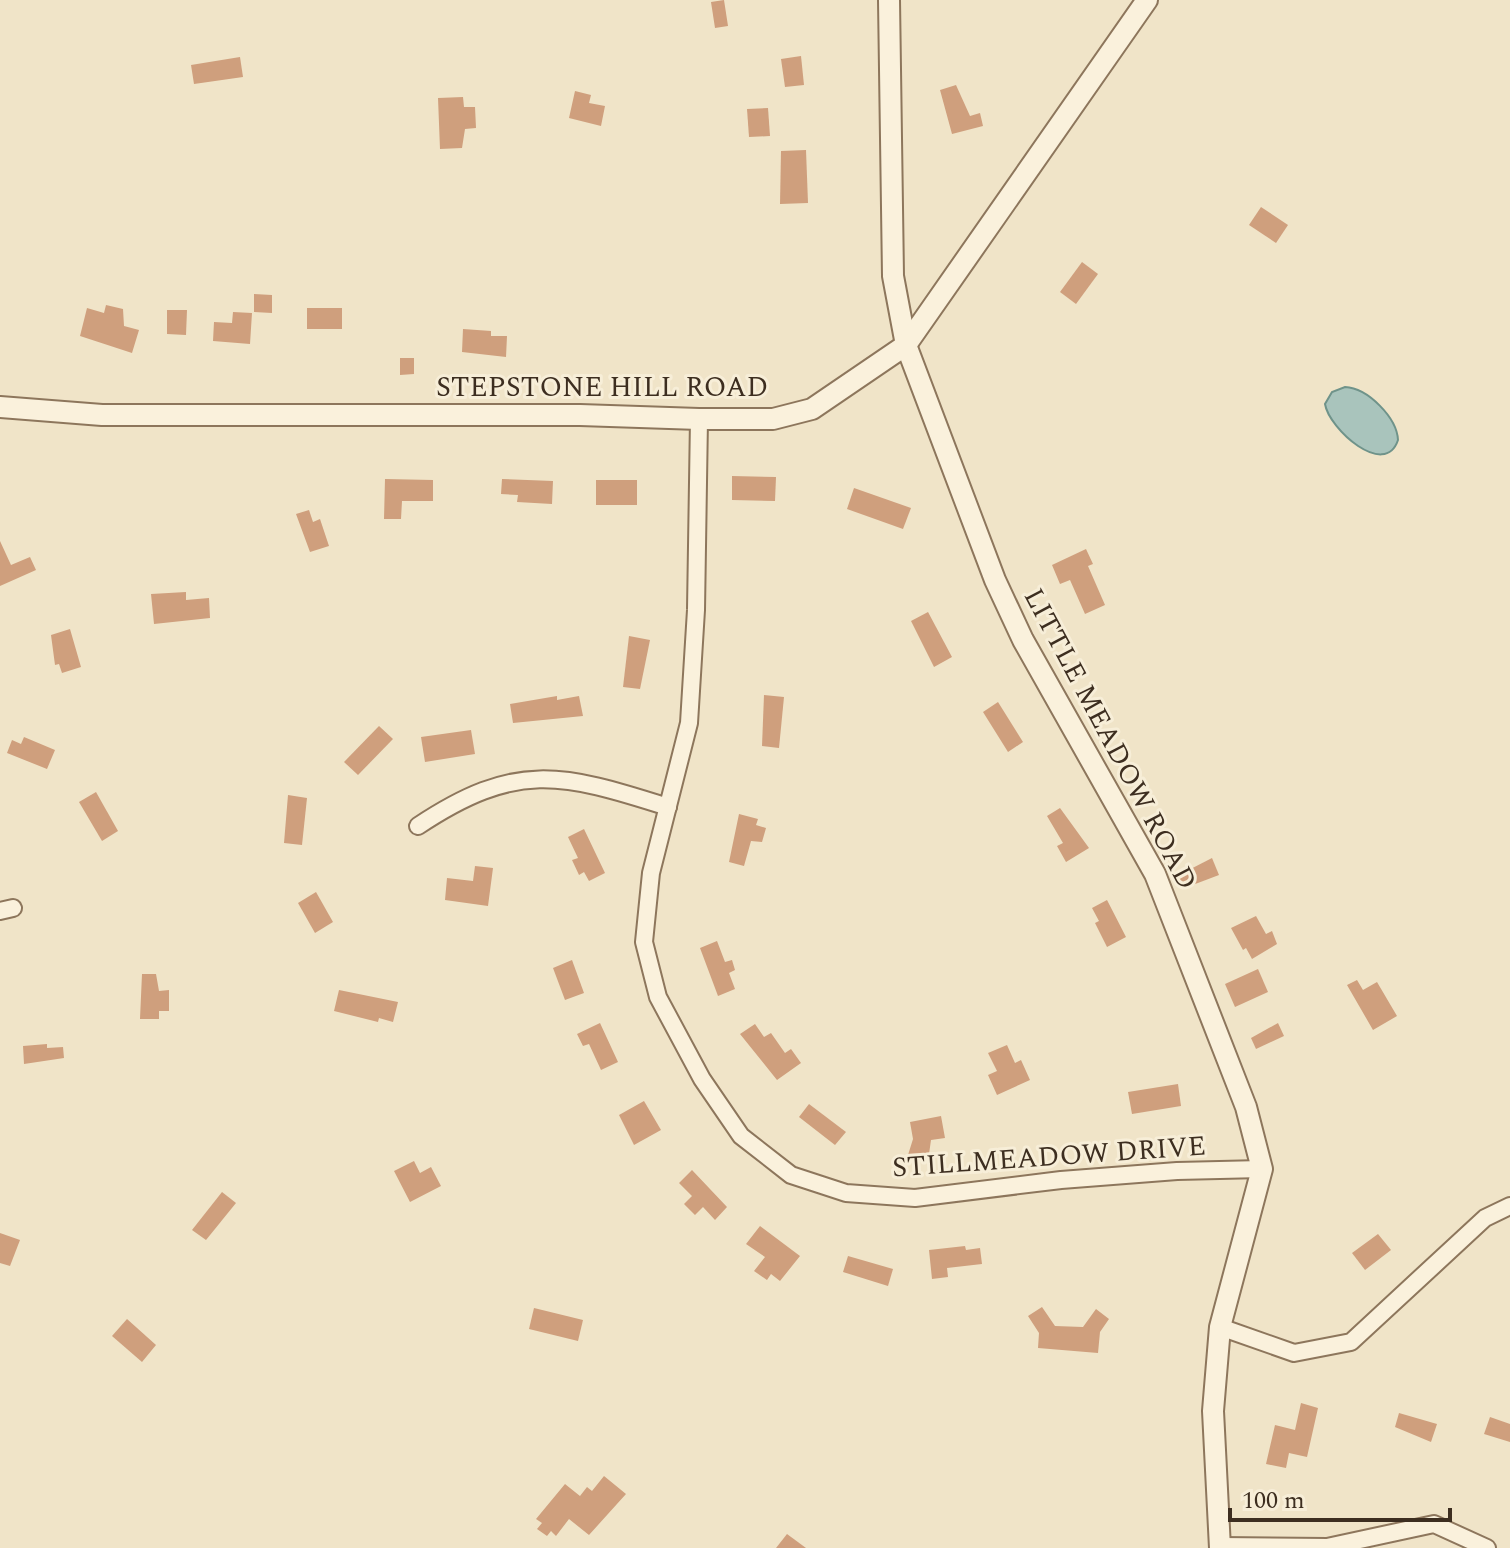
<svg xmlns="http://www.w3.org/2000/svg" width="1510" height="1548" font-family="Spectral,serif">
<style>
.water{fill:#a9c4bc;stroke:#6f938a;stroke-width:2}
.building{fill:#cf9f7d}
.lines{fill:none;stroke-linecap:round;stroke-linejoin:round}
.minor-casing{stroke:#8d765c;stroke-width:20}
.tertiary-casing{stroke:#8d765c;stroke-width:24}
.minor{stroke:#faf1dc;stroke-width:16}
.tertiary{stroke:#faf1dc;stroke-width:20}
.labels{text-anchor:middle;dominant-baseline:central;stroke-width:6;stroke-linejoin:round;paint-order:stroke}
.street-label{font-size:28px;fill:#3d2e20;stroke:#f7eed8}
</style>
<rect width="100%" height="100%" fill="#f0e4c8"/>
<path class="water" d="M 1345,387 C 1368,388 1397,418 1398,440 C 1385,479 1329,429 1325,404 L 1332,392 Z"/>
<g class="building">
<polygon points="724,0 728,26 715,28 711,2"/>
<polygon points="801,56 804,85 785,87 781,59"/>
<polygon points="240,57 243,77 194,84 191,65"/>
<polygon points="956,85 970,116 980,113 983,126 952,134 940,90"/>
<polygon points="575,91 591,95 589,103 605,106 601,126 569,118"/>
<polygon points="463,97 464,107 475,107 476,128 465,129 462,148 440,149 438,98"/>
<polygon points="768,108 770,136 749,137 747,109"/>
<polygon points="806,150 808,203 780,204 781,151"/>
<polygon points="1261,207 1288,225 1276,243 1249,225"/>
<polygon points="1082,262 1098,274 1076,304 1060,292"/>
<polygon points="254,294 272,295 272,313 254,312"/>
<polygon points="106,305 123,309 124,326 139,330 132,353 80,336 87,308 104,313"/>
<rect x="307" y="308" width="35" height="21"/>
<polygon points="167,310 187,310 186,335 167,334"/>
<polygon points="233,312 252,313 250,344 213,341 214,322 232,323"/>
<polygon points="463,329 491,331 491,336 507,336 506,357 462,352"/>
<polygon points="400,358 414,358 414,374 400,375"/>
<polygon points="732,476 776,477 775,501 732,500"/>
<polygon points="385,479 433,480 433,501 402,501 401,519 384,519"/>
<polygon points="502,479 553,481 552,504 517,502 518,495 501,494"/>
<rect x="596" y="480" width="41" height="25"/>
<polygon points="854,488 911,508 903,529 847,509"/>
<polygon points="309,510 313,522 320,519 329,546 310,552 296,514"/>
<polygon points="0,541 11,565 30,557 36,570 0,586"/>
<polygon points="1086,549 1093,564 1088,566 1105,605 1085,614 1070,580 1060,584 1052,565"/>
<polygon points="186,592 186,600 209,598 210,618 154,624 151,594"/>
<polygon points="928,612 952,657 934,667 911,621"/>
<polygon points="70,629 81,667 62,673 59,664 55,665 51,635"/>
<polygon points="629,636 650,640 640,689 623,687"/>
<polygon points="764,695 784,697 779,748 762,746"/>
<polygon points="557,696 557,700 579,696 583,716 513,723 510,704"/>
<polygon points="998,702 1023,742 1008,752 983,712"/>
<polygon points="379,726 393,739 358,775 344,762"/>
<polygon points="471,730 475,754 425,762 421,737"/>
<polygon points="24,737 55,750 47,769 7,753 12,740 21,744"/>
<polygon points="96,792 118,831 102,841 79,802"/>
<polygon points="288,795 307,798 302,845 284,843"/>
<polygon points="1060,808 1089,848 1066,862 1057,846 1063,843 1047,816"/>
<polygon points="739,814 758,819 756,825 766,828 762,842 751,841 744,866 729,862"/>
<polygon points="584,829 605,873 589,881 584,872 579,875 572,860 578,858 568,837"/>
<polygon points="1212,858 1219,875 1182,889 1177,876"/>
<polygon points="475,866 493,868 488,906 445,900 447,878 473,881"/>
<polygon points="316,892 333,922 315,933 298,903"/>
<polygon points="1107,900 1126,937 1107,947 1095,923 1099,921 1092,908"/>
<polygon points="1256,916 1266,934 1272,931 1277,944 1252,959 1246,948 1243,950 1231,928"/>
<polygon points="717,941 725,962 732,960 735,970 729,973 735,989 718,996 700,948"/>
<polygon points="572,960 584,993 565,1000 553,968"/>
<polygon points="1258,969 1268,992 1235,1007 1225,984"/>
<polygon points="142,974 156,974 159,991 169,990 169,1011 159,1011 159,1019 140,1019"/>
<polygon points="1357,980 1363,990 1377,982 1397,1016 1373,1030 1347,985"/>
<polygon points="339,990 398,1002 393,1022 379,1018 378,1022 334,1011"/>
<polygon points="600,1023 618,1062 601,1070 589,1044 583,1046 577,1034"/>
<polygon points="1278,1023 1284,1036 1256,1049 1251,1038"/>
<polygon points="755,1024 764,1037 771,1033 785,1053 791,1049 801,1063 777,1080 740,1034"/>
<polygon points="47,1044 47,1048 63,1047 64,1058 24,1064 23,1046"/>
<polygon points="1007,1045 1015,1063 1021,1060 1030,1080 997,1095 988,1075 997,1071 988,1053"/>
<polygon points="1178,1084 1181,1106 1132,1114 1128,1092"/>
<polygon points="644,1101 661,1130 634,1145 619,1115"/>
<polygon points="809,1104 846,1132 835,1145 799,1117"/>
<polygon points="941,1116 945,1138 931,1140 928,1161 908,1155 913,1139 910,1122"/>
<polygon points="414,1161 420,1173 431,1167 441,1186 410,1202 394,1171"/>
<polygon points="692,1170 727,1207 715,1220 703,1207 695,1215 684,1204 692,1196 679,1183"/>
<polygon points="222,1192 236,1203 206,1240 192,1230"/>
<polygon points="760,1226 800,1256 780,1281 771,1274 767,1280 754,1271 765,1257 746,1244"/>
<polygon points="0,1233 20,1240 10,1266 0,1263"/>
<polygon points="1378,1234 1391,1250 1365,1270 1352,1253"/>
<polygon points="965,1246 966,1250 980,1248 982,1264 947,1268 948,1277 932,1279 929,1250"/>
<polygon points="848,1256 893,1269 888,1286 843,1272"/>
<polygon points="1042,1307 1055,1326 1083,1327 1096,1309 1109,1319 1100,1332 1098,1353 1038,1348 1039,1333 1028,1316"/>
<polygon points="534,1308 583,1320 578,1341 529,1329"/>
<polygon points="127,1319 156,1345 142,1362 112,1336"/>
<polygon points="1301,1403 1318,1408 1307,1457 1289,1453 1286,1468 1266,1464 1275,1425 1295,1430"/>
<polygon points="1399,1413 1437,1424 1431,1442 1395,1427"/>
<polygon points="1490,1417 1510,1424 1510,1442 1484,1434"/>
<polygon points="604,1476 626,1494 589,1535 569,1519 556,1536 551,1531 547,1536 537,1529 542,1523 536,1519 565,1484 580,1496 587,1487 592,1491"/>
<polygon points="787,1534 806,1548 776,1548"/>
</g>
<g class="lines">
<g class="minor-casing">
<g id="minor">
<polyline points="699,419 696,610 689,723 651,873 644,942 658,997 702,1079 741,1136 791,1175 846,1193 915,1198 1061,1180 1177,1171 1262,1169"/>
<path d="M 418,826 C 516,761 561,773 668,807"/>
<polyline points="0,911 13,908"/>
<polyline points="1220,1327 1294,1353 1351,1342 1485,1218 1510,1206"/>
<polyline points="1220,1546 1327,1547 1434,1524 1487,1548"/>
</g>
</g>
<g class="tertiary-casing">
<g id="tertiary">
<polyline points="889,0 893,276 906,345 995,580 1023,640 1155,874 1246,1107 1262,1169 1220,1327 1213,1411 1220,1548"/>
<polyline points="0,407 102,415 580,415 699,419 773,419 812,409 906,345 1147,0"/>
</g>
</g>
<use href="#minor" class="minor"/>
<use href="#tertiary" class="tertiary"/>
</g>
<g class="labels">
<g class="street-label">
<text x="602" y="387">STEPSTONE HILL ROAD</text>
<text transform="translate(1110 739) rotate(62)">LITTLE MEADOW ROAD</text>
<text transform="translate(1049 1157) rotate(-4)">STILLMEADOW DRIVE</text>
</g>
</g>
<path d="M1230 1508v12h220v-12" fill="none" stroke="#3d2e20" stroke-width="4"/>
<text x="1242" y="1508" font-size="24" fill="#3d2e20" stroke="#f7eed8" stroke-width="6" paint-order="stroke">100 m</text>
</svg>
